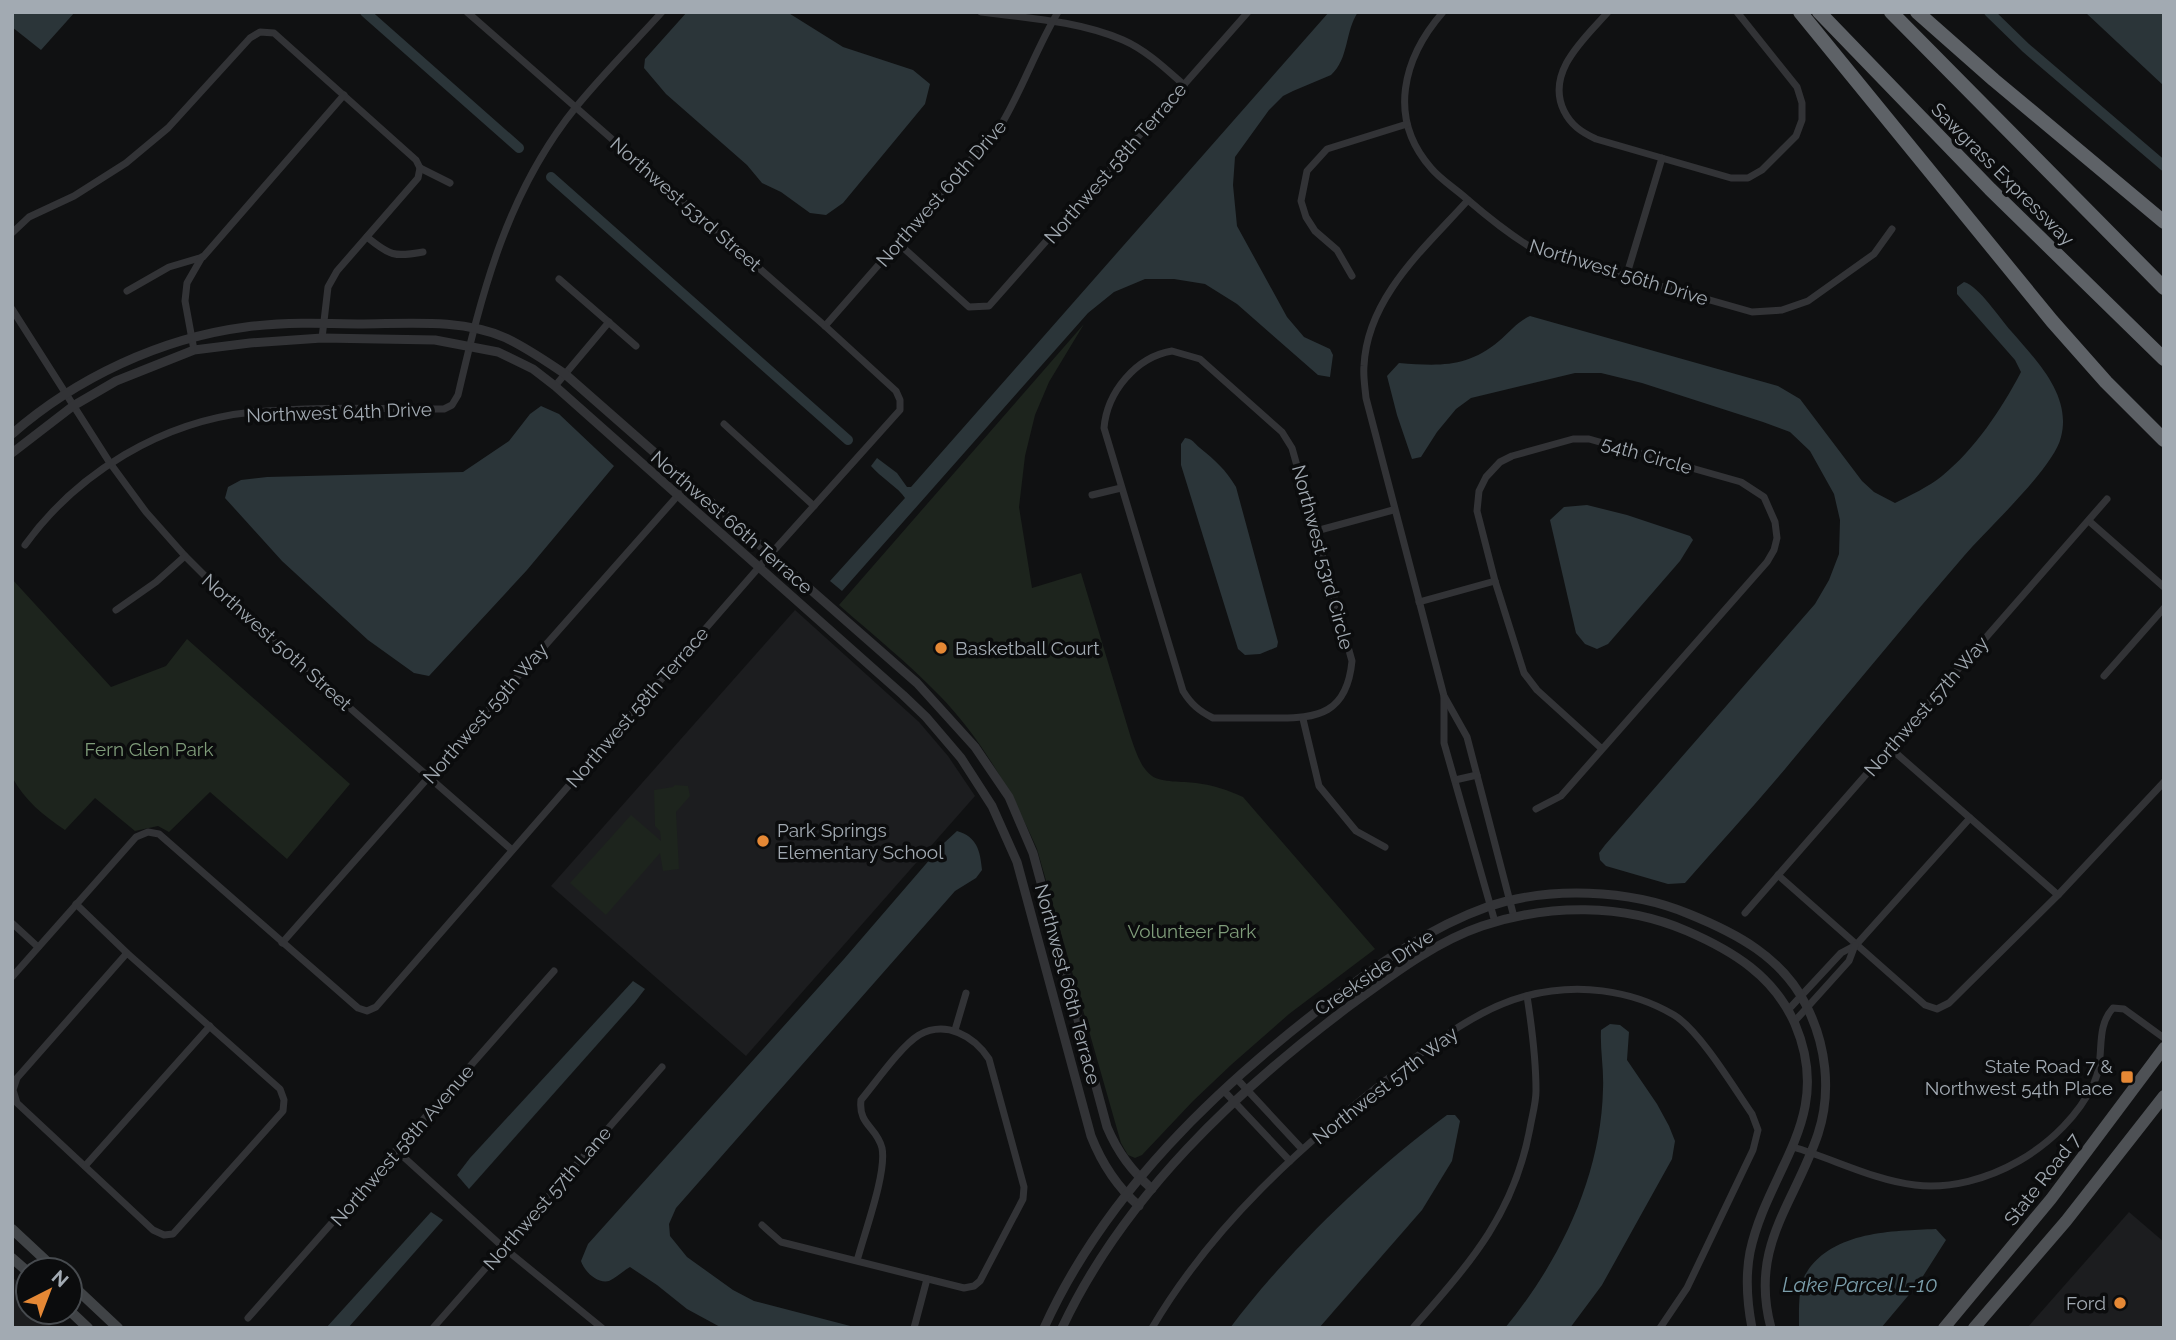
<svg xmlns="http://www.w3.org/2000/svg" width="2176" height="1340" font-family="Raleway,sans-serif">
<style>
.built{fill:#1c1d1f}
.green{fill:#1d241d}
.water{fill:#2b3539}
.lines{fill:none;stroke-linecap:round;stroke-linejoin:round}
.canal{stroke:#2b3539;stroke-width:10}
.minor{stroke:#323336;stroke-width:7}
.tertiary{stroke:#323336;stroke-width:9}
.secondary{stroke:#404346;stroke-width:10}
.primary{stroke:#4e5155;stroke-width:12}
.motorway{stroke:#5e6267;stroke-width:14}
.poi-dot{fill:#e58835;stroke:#0b0c0d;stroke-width:2.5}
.labels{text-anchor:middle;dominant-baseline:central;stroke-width:7;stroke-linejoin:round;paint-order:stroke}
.street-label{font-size:19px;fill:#a2aab2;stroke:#0b0c0d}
.poi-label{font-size:19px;fill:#a2aab2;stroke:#0b0c0d;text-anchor:start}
.park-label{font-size:19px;fill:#7f9c7a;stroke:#0b0c0d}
.water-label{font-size:21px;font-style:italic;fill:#7b9eab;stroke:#0b0c0d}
</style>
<rect width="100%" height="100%" fill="#101112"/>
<g class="built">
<polygon points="795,610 919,722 948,756 975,796 746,1056 551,886"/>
<polygon points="2129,1212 2164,1242 2164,1328 2027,1328"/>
<polygon points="12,1277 28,1291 28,1312 50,1312 57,1318 48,1328 12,1328"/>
</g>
<g class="green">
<path d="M 1084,324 L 1049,382 L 1035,415 L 1025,456 L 1019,507 L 1032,588 L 1081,573 L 1131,738 C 1136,752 1140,767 1152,776 C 1162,783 1183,781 1196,783 C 1213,785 1228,790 1243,797 L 1375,949 L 1289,1014 L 1232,1064 L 1193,1101 L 1142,1155 L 1135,1158 L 1128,1155 L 1121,1143 L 1037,849 C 1013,794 981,738 939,695 C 908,663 872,634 839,605 Z"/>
<path d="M 12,579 L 111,687 L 166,666 L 187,639 L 350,784 L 287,859 L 210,792 L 169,832 L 158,826 L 135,831 L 95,798 L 65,830 C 43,815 25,801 12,777 Z"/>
<polygon points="675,785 688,786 690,796 676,812 679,869 663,871 660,853 606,915 570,883 631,815 661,841 660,831 655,826 654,790 673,787"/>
</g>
<g class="water">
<polygon points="12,12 75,12 41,50 12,27"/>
<polygon points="687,12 787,12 843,47 913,70 930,84 925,104 843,203 826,215 810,213 781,192 762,183 747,165 666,94 644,68 645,59"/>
<path d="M 1329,12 L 1358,12 C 1345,31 1349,59 1331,75 L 1293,91 L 1283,96 L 1269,110 L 1235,157 L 1233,185 L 1237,226 L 1287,317 L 1304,337 L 1330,349 L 1333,355 L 1330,377 L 1318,375 L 1237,304 L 1205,284 L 1174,279 L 1145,279 L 1114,292 L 1088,313 L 842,591 L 830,581 L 905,498 C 899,488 880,477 871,466 L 877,458 L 897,473 L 907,487 L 911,487 Z"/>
<polygon points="2085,12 2164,12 2164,86"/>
<path d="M 1964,282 C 1979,286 2000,319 2011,331 C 2036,360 2072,395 2061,437 C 2054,468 1987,529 1964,556 C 1905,624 1848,694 1790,763 C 1756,804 1720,843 1685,883 L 1668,884 L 1606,866 L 1600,860 L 1599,853 L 1605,845 L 1815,604 L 1829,580 L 1839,554 L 1840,520 L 1834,494 L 1810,451 L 1790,432 L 1763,422 L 1642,383 L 1601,373 L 1575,373 L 1471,398 L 1456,409 L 1437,432 L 1421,457 L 1412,459 L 1397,415 L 1387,376 L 1399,363 C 1439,366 1467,368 1499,341 C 1510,332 1517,322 1530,316 L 1778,386 L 1800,399 L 1862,481 L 1874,492 L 1895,503 C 1909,496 1930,486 1942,476 C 1975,449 2001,410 2021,372 L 2015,360 L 1957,294 L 1957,287 Z"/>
<polygon points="541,406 559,414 614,466 527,570 429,676 414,673 368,640 282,561 225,498 228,487 241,480 267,477 463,472 509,441 530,414"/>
<path d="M 1185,438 C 1193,439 1194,443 1200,448 C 1215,460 1226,470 1236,487 L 1278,642 L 1277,647 L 1260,654 L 1245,655 L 1238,649 L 1181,465 L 1181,444 Z"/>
<polygon points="1587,505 1627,515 1690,536 1693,540 1680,561 1608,644 1597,649 1585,644 1576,633 1550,520 1564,507"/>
<path d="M 957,831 C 977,837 980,850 982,870 L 976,878 L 955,891 L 676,1208 L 669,1224 L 670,1236 L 687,1257 L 733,1290 L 754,1301 L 858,1328 L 722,1328 L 687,1309 L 657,1285 L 630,1267 C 623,1271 616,1278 609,1281 C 597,1284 584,1271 581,1261 L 588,1244 L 844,959 L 944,843 Z"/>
<polygon points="633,981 645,989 635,1002 469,1189 457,1175 470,1158"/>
<path d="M 1610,1024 L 1620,1025 L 1629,1032 L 1627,1060 L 1657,1104 L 1669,1126 L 1675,1141 L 1672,1159 L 1602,1285 L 1570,1328 L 1505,1328 C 1560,1261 1601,1177 1603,1089 C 1604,1069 1600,1050 1601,1030 Z"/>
<path d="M 1447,1115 L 1455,1115 L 1460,1121 L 1452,1161 L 1422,1210 L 1319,1328 L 1230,1328 C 1288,1251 1370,1172 1447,1115 Z"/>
<polygon points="431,1212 443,1220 348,1328 326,1328"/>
<path d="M 1936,1229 L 1946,1240 L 1918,1284 L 1881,1328 L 1799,1328 C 1799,1314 1798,1286 1805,1275 C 1831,1231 1891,1231 1936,1229 Z"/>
</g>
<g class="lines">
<g class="canal">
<polyline points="365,12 519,148"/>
<polyline points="1989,12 2026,48 2164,166"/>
<polyline points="551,177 848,440"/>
</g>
<g class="minor">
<path d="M 981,12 C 1028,18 1079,21 1123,40 C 1146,50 1166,69 1184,85"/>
<path d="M 1443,12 C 1403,58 1387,118 1431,168 C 1441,180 1456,189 1468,200 C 1490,219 1511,236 1537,251 L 1752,312 L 1782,310 L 1808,301 L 1874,254 L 1892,229"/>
<path d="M 1608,12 C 1585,38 1545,72 1564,111 C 1571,125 1581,132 1596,139 L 1731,178 L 1748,178 L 1762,170 L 1796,136 L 1802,120 L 1802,103 L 1797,87 L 1737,12"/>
<path d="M 1468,200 C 1426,247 1367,297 1364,366 C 1363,376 1365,387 1366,398 L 1444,696 L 1467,737 L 1514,917"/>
<polyline points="12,233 29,217 74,196 126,163 168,128 250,38 260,32 274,33 416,160 420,168 450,183"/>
<path d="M 367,237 C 390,256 394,257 423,252"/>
<polyline points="898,243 969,307 989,306 1248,12"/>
<polyline points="1352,276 1337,250 1315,231 1306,217 1301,201 1307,171 1327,149 1407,124"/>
<polyline points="1626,277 1662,158"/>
<polyline points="559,279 636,346"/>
<polyline points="127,291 169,267 203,257 344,95"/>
<polyline points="12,309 110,463 146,512 185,556 245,616 512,850"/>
<path d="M 825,326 L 1001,125 C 1023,88 1036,49 1058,12"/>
<polyline points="322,338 328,287 337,271 418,178 420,168"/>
<polyline points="194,350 185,301 187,283 202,257"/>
<path d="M 1172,351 L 1200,359 L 1282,432 L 1292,448 L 1352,661 C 1347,713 1319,719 1273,718 C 1253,718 1233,718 1213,718 C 1199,711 1191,704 1183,691 L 1104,428 C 1107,392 1136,357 1172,351 Z"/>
<polyline points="555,386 609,322"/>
<polyline points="724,424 814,506"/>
<polyline points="1092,495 1121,488"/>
<polyline points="2089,521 2164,587"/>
<polyline points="1316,531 1393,510"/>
<path d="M 25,545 C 77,473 162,421 253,412 C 316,406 381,409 444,409 L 452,405 L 458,395 C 482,292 507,192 576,107 C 603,74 633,44 662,12"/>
<polyline points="1419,602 1495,581"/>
<polyline points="116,610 156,582 185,556"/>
<polyline points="2104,676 2164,608"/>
<polyline points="1444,697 1444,743 1495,922"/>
<polyline points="1303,719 1319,786 1356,831 1385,847"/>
<polyline points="1889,747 2058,895"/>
<polyline points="1455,780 1477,775"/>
<polyline points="1536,809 1561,796 1767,562 1774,550 1777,538 1775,522 1764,497 1741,482 1589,439 1573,439 1512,456 1500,462 1486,477 1479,491 1477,511 1495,581 1524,673 1537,690 1602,749"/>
<polyline points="1778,875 1925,1005 1937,1009 1949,1003 2058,895 2164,782"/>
<polyline points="76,904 127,953 280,1089 284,1100 283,1111 173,1234 164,1235 153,1230 17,1103 13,1090 17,1078 127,953"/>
<polyline points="1745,913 2107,499"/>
<polyline points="12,923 38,947"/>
<polyline points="282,943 688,484"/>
<polyline points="12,977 136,837 148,832 159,834 358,1008 367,1011 376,1007 760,566 900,410 900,400 896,391 825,326 467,12"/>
<polyline points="1788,1010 1841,953 1856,945 1970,818"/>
<polyline points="1794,1022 1849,961 1855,945"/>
<polyline points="955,1030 966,993"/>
<polyline points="1237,1079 1302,1149"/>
<polyline points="1224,1091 1290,1161"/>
<path d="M 1793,1147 C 1834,1159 1873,1180 1915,1185 C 1985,1193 2064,1146 2094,1083 C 2106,1057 2094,1029 2113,1008 L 2124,1009 L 2164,1038"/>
<polyline points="397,1151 504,1248 602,1328"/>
<polyline points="85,1166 210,1026"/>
<path d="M 762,1225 L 781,1242 L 964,1288 L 974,1286 L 980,1281 L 1023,1199 L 1024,1187 L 989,1059 C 974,1036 946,1020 919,1035 C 901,1046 876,1082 861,1100 C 858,1125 877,1127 882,1148 C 887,1173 864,1234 857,1261"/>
<polyline points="248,1318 554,971"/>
<polyline points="433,1328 662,1067"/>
<polyline points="914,1328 927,1279"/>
<path d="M 1152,1328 C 1212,1226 1301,1145 1395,1073 C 1434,1043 1477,1009 1526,996 C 1576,983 1630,989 1674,1015 C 1700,1031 1734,1088 1752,1114 L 1758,1130 L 1753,1150 L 1687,1288 L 1660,1328"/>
<path d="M 1413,1328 C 1469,1264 1514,1215 1530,1128 C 1532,1116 1536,1103 1536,1091 C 1536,1059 1532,1028 1527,996"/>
</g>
<g class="tertiary">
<path d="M 12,434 C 76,378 161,338 246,327 C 283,322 321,323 358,324 C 406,324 461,318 506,338 C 527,348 546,361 565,374 L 917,683 L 975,747 L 1009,797 L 1033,853 L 1107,1127 C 1118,1153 1132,1171 1152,1189"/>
<path d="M 12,453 L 73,406 L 116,381 L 194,350 L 250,343 L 322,338 L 435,340 L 498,352 L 533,369 L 555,386 L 903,695 L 926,717 L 961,758 L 992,806 L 1017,862 L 1091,1136 C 1102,1164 1116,1186 1139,1206"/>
<path d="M 1044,1328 C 1105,1193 1218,1086 1334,998 C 1381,962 1431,927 1487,907 C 1548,886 1630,889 1689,914 C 1736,933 1782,957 1806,1005 C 1826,1044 1832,1091 1818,1134 C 1794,1205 1749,1246 1771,1328"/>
<path d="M 1062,1328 C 1124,1196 1237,1090 1352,1004 C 1392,975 1435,942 1482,926 C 1548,904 1623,903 1687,931 C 1733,951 1774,976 1795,1024 C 1835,1118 1768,1168 1750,1252 C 1745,1278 1747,1302 1752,1328"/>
</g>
<g class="secondary">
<polyline points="12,1229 56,1270"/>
<polyline points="12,1258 28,1272"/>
<polyline points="70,1283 118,1328"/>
<polyline points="70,1311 88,1328"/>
</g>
<g class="primary">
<polyline points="1944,1328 2051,1199 2164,1048"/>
<polyline points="1974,1328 2066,1221 2164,1096"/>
</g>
<g class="motorway">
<polyline points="1800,12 2052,321 2106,382 2164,440"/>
<polyline points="1819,12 1990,189 2164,359"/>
<polyline points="1891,12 2164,288"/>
<polyline points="1917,12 1994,80 2164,222"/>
</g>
</g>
<g class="poi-dot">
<circle cx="941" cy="648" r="7"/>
<circle cx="763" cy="841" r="7"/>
<rect x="2120" y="1070" width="14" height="14" rx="3.5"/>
<circle cx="2120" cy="1303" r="7"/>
</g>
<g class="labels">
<g class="street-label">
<text transform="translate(1115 163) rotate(-49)">Northwest 58th Terrace</text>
<text transform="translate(2003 174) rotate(45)">Sawgrass Expressway</text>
<text transform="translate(941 193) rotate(-49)">Northwest 60th Drive</text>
<text transform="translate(686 204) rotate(41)">Northwest 53rd Street</text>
<text transform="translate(1619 272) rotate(17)">Northwest 56th Drive</text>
<text transform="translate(339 412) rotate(-2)">Northwest 64th Drive</text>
<text transform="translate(1647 455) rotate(16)">54th Circle</text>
<text transform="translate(732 522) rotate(41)">Northwest 66th Terrace</text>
<text transform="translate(1323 557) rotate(75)">Northwest 53rd Circle</text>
<text transform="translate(277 642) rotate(42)">Northwest 50th Street</text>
<text transform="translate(1926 706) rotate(-49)">Northwest 57th Way</text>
<text transform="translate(637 707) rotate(-49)">Northwest 58th Terrace</text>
<text transform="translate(485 713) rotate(-49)">Northwest 59th Way</text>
<text transform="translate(1374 972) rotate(-34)">Creekside Drive</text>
<text transform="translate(1068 984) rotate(75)">Northwest 66th Terrace</text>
<text transform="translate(1385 1085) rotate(-38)">Northwest 57th Way</text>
<text transform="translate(402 1145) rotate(-49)">Northwest 58th Avenue</text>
<text transform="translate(2042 1179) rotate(-52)">State Road 7</text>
<text transform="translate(547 1198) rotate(-49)">Northwest 57th Lane</text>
</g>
<g class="poi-label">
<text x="955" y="648">Basketball Court</text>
<text x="777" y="830">Park Springs<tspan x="777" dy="22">Elementary School</tspan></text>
<text x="2113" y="1066" text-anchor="end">State Road 7 &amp;<tspan x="2113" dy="22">Northwest 54th Place</tspan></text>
<text x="2106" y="1303" text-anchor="end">Ford</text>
</g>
<g class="park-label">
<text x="149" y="749">Fern Glen Park</text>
<text x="1192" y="931">Volunteer Park</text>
</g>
<g class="water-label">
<text x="1860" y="1284">Lake Parcel L-10</text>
</g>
</g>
<rect width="2176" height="1340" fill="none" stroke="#a2aab2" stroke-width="28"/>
<g transform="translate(49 1291) rotate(42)"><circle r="33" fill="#0b0c0d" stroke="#474b4f" stroke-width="2"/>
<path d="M0-5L12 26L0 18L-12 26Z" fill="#e58835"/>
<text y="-10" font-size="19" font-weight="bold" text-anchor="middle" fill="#a2aab2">N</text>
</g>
</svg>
